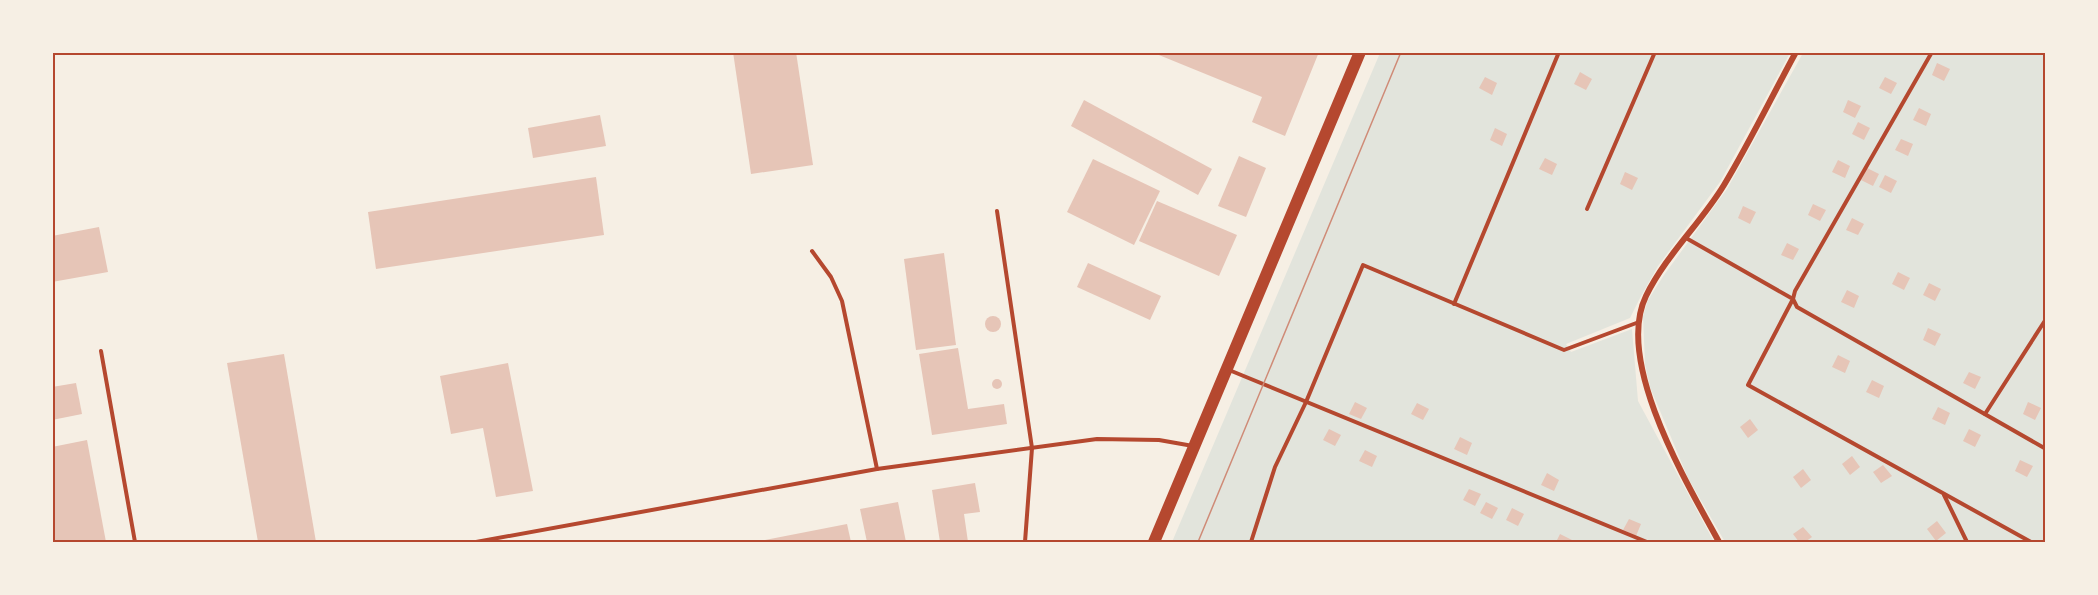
<svg xmlns="http://www.w3.org/2000/svg" width="2098" height="595" font-family="'Libre Baskerville',serif">
<style>
.green{fill:#e2e4dc}
.building{fill:#e6c5b7}
.lines{fill:none;stroke-linecap:round;stroke-linejoin:round}
.service{stroke:#b5482f;stroke-width:4}
.minor{stroke:#b5482f;stroke-width:6}
.primary{stroke:#b5482f;stroke-width:12}
.tram{stroke:#cf8b77;stroke-width:1.5}
.neatline{fill:none;stroke:#b5482f;stroke-width:2}
</style>
<rect width="100%" height="100%" fill="#f6efe4"/>
<g class="green">
<polygon points="1380,53 1790,53 1720,182 1658,266 1640,298 1630,318 1566,344 1571,352 1632,329 1638,401 1714,542 1172,542"/>
<polygon points="1803,53 2045,53 2045,542 1725,542 1688,478 1650,387 1645,364 1643,316 1648,300 1664,275 1727,189"/>
</g>
<g class="building">
<polygon points="733,52 796,52 813,165 751,174"/>
<polygon points="1319,52 1285,136 1252,122 1262,97 1154,53"/>
<polygon points="1937,63 1950,69 1944,81 1932,75"/>
<polygon points="1580,72 1592,79 1586,90 1574,84"/>
<polygon points="1485,77 1497,83 1492,95 1479,88"/>
<polygon points="1885,77 1897,83 1891,94 1879,88"/>
<polygon points="1084,100 1212,169 1198,195 1071,126"/>
<polygon points="1848,100 1861,106 1855,118 1843,112"/>
<polygon points="1919,108 1931,114 1926,126 1913,120"/>
<polygon points="600,115 606,146 533,158 528,128"/>
<polygon points="1858,122 1870,128 1864,140 1852,134"/>
<polygon points="1495,128 1507,134 1502,146 1490,140"/>
<polygon points="1901,139 1913,144 1908,156 1895,150"/>
<polygon points="1239,156 1266,168 1246,217 1218,206"/>
<polygon points="1545,158 1557,164 1552,175 1539,169"/>
<polygon points="1093,159 1160,191 1134,245 1067,212"/>
<polygon points="1838,160 1850,166 1845,178 1832,172"/>
<polygon points="1867,168 1879,174 1873,186 1861,180"/>
<polygon points="1625,172 1638,178 1632,190 1620,184"/>
<polygon points="1885,175 1897,181 1891,193 1879,187"/>
<polygon points="596,177 604,235 376,269 368,212"/>
<polygon points="1157,201 1237,235 1219,276 1139,241"/>
<polygon points="1813,204 1826,210 1820,221 1808,215"/>
<polygon points="1743,206 1756,212 1750,224 1738,218"/>
<polygon points="1852,218 1864,224 1858,235 1846,230"/>
<polygon points="99,227 108,272 52,282 52,236"/>
<polygon points="1787,243 1799,249 1793,260 1781,255"/>
<polygon points="944,253 956,345 916,350 904,259"/>
<polygon points="1088,263 1161,296 1150,320 1077,287"/>
<polygon points="1898,272 1910,278 1904,290 1892,284"/>
<polygon points="1929,283 1941,289 1935,301 1923,295"/>
<polygon points="1847,290 1859,296 1854,308 1841,302"/>
<circle cx="993" cy="324" r="8"/>
<polygon points="1928,328 1941,334 1935,346 1923,340"/>
<polygon points="958,348 968,409 1004,404 1007,424 932,435 919,354"/>
<polygon points="284,354 316,542 258,542 227,363"/>
<polygon points="1838,355 1850,361 1845,373 1832,367"/>
<polygon points="508,363 533,491 496,497 483,428 451,434 440,376"/>
<polygon points="1969,372 1981,377 1975,389 1963,383"/>
<circle cx="997" cy="384" r="5"/>
<polygon points="1872,380 1884,386 1879,398 1866,392"/>
<polygon points="76,383 82,414 52,420 52,387"/>
<polygon points="1355,402 1367,408 1361,419 1349,414"/>
<polygon points="2028,402 2041,408 2035,420 2023,414"/>
<polygon points="1417,403 1429,409 1423,420 1411,414"/>
<polygon points="1938,407 1950,413 1945,425 1932,419"/>
<polygon points="1750,419 1758,430 1748,438 1740,427"/>
<polygon points="1329,429 1341,435 1335,446 1323,440"/>
<polygon points="1969,429 1981,435 1975,447 1963,441"/>
<polygon points="1460,437 1472,443 1467,455 1454,449"/>
<polygon points="87,440 106,542 52,542 52,447"/>
<polygon points="1365,450 1377,456 1372,467 1359,461"/>
<polygon points="1852,456 1860,467 1850,475 1842,464"/>
<polygon points="2020,460 2033,466 2027,477 2015,471"/>
<polygon points="1883,465 1892,476 1881,483 1873,472"/>
<polygon points="1803,469 1811,480 1801,488 1793,477"/>
<polygon points="1547,473 1559,480 1554,491 1541,485"/>
<polygon points="975,483 980,512 964,514 968,542 940,542 932,490"/>
<polygon points="1469,489 1481,494 1475,506 1463,500"/>
<polygon points="898,502 906,542 867,542 860,509"/>
<polygon points="1486,502 1498,508 1492,519 1480,513"/>
<polygon points="1512,508 1524,514 1518,526 1506,520"/>
<polygon points="1629,519 1641,524 1636,536 1623,530"/>
<polygon points="1937,521 1946,533 1936,541 1927,529"/>
<polygon points="847,524 851,542 765,542 765,540"/>
<polygon points="1803,527 1812,537 1805,542 1799,542 1793,534"/>
<polygon points="1560,534 1572,540 1571,542 1556,542"/>
</g>
<g class="lines">
<g class="service">
<polyline points="1932,52 1795,291 1793,299 1797,307 2046,449"/>
<polyline points="1587,209 1655,52"/>
<polyline points="997,211 1032,448 1025,542"/>
<polyline points="1686,238 1793,299 1748,385 2031,542"/>
<polyline points="812,251 831,277 842,301 877,469 1097,439 1159,440 1193,446"/>
<polyline points="1454,304 1559,52"/>
<polyline points="101,351 135,542"/>
<polyline points="1229,370 1647,542"/>
<polyline points="1985,414 2046,319"/>
<polyline points="1944,495 1967,542"/>
<polyline points="476,542 877,469"/>
<polyline points="1251,542 1275,467 1306,402 1363,265 1564,350 1639,322"/>
</g>
<path class="minor" d="M 1719,542 C 1688,485 1614,362 1646,296 C 1666,255 1701,223 1724,185 C 1750,142 1772,96 1796,52"/>
<polyline class="primary" points="1154,542 1360,52"/>
<polyline class="tram" points="1198,542 1401,52"/>
</g>
<rect width="2098" height="595" fill="none" stroke="#f6efe4" stroke-width="108"/>
<rect x="54" y="54" width="1990" height="487" class="neatline"/>
</svg>
